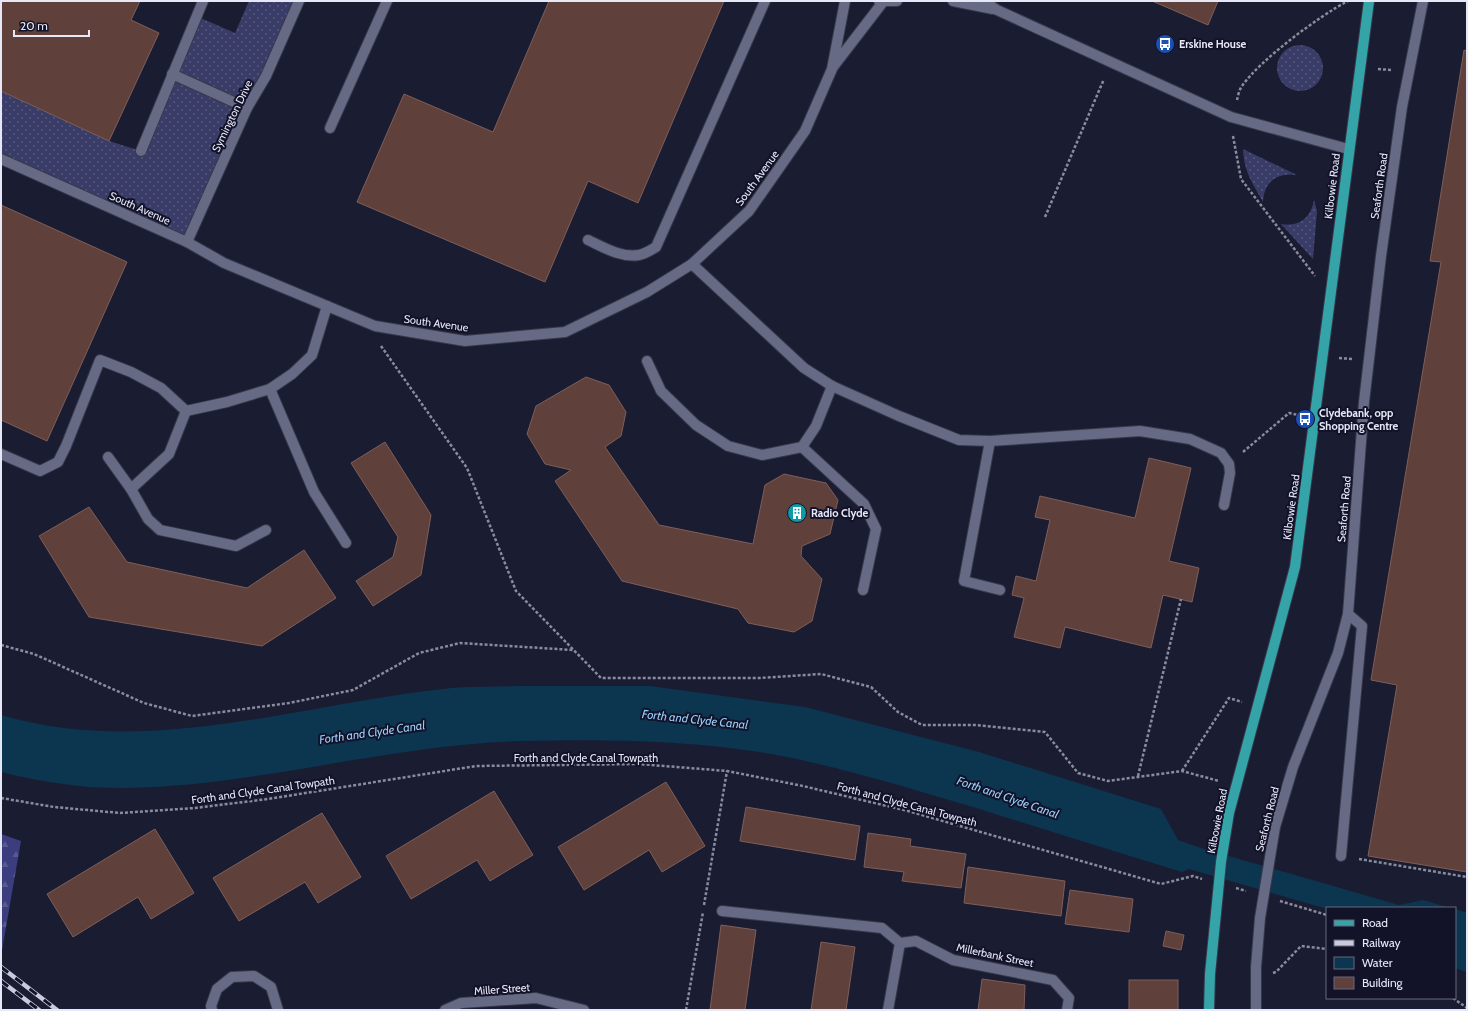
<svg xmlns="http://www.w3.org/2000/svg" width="1468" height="1011" font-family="Cabin,sans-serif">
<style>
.grass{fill:url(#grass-dots)}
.forest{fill:url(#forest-firs)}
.water{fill:#0c3550}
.building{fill:#5f403b;stroke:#7f5e59}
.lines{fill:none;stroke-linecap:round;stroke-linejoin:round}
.service-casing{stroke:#37384a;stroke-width:12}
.minor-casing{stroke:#37384a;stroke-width:12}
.primary-casing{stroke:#37384a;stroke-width:12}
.path{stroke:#8a8c9e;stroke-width:2.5;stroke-dasharray:3 2;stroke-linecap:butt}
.service{stroke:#676a85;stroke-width:10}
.minor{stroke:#676a85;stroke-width:10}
.primary{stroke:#34a4a9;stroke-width:10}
.rail-casing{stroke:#c9cbdc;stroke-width:4.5}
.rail{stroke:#121228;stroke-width:3;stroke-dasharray:9;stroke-linecap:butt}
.service-bridge-casing{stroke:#37384a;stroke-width:12;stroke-linecap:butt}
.primary-bridge-casing{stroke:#37384a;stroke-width:12;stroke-linecap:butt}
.service-bridge{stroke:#676a85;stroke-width:10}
.primary-bridge{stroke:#34a4a9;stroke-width:10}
.labels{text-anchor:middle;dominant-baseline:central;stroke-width:4;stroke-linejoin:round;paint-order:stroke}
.poi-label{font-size:11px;font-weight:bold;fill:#e6e8f8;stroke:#121228;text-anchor:start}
.street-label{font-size:11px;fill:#e6e8f8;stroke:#121228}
.water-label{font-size:12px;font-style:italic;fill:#98cffa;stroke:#121228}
</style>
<defs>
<pattern id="grass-dots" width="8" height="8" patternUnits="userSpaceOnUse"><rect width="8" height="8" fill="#3a3c68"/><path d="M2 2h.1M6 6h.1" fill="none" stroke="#56587e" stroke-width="1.8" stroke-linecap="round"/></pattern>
<pattern id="forest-firs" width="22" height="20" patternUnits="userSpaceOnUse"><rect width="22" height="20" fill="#3c3d7e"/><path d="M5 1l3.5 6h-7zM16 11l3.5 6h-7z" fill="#585991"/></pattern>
</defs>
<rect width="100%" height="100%" fill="#1a1c32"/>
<g class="grass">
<polygon points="249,1 299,1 187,242 1,159 1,91 109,141 141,151 196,16 235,33"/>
<circle cx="1300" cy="68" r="23"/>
<path d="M 1243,149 L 1297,175 C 1277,172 1264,182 1263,202 C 1252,182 1244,172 1243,149 Z"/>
<path d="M 1314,200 L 1317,211 L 1313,259 L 1281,224 C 1299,227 1311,218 1314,200 Z"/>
</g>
<polygon class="forest" points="1,834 21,841 2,950 1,950"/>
<g class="water">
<path d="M 650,686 L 805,707 L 979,752 L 1161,809 L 1178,840 L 1201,848 L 1399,905 L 1423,900 L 1451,908 L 1327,909 L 1189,869 L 1182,872 C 1117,852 1051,832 986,811 C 919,791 851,770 782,756 C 697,740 609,739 523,741 C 389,744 260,786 127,788 C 84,789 42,782 1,772 L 1,715 C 148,758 296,705 443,689 C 468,686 494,687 519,686 C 562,686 606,686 650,686 Z"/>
<polygon points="1455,909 1467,913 1467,972 1455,968"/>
</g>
<g class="building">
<polygon points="1,1 140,1 131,20 159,33 109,141 1,91"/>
<polygon points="549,1 724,1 638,203 588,181 545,282 357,202 404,94 493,132"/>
<polygon points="1152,1 1218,1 1208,25"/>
<polygon points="1464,50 1467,51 1467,872 1368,856 1397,685 1371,680 1441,262 1430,261"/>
<polygon points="1,205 127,262 47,441 1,420"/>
<polygon points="586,377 609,385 626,412 621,436 605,447 659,525 753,544 765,485 784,474 826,483 838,500 830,534 802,546 801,556 822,579 812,621 794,632 748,623 738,609 622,581 555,481 571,470 545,464 527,434 536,406"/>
<polygon points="385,442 431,515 421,575 373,606 356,581 393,557 398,537 351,463"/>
<polygon points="1149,458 1191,468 1169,561 1199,568 1192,602 1163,595 1151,648 1065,627 1060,648 1014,637 1024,598 1012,595 1016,576 1036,581 1050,520 1035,517 1040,496 1135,518"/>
<polygon points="89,507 127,562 247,588 304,550 336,598 262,646 89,617 39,536"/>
<polygon points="666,782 705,846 662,872 649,850 584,890 558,847"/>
<polygon points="494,791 533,855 490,881 477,860 411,899 386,856"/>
<polygon points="746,807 860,826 855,860 740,841"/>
<polygon points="322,813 361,877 318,903 305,882 239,921 213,878"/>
<polygon points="155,829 194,893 151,919 138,897 73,937 47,894"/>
<polygon points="868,833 911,839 910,846 966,854 961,888 902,881 904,872 864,867"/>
<polygon points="968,867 1065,881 1061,916 964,903"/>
<polygon points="1070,890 1133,899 1129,932 1065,924"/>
<polygon points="721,925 756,930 745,1010 710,1010"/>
<polygon points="1166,931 1184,935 1181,950 1163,946"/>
<polygon points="821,942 855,947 846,1010 811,1010"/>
<polygon points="982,979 1025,985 1024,1010 978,1010"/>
<rect x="1129" y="980" width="49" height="30"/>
</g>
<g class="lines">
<g class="service-casing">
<g id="service">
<polyline points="172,74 247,108"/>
<polyline points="330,128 387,1"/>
<polyline points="141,151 203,1"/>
<path d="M 588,240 C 603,247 621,258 639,255 C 645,254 651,250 656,247 L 765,1"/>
<polyline points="647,361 661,391 696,425 728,446 762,455 802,447 816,426 832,386"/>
<polyline points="270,389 314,492 346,543"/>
<polyline points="990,441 964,581 1000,590"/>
<polyline points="802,447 864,504 876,529 863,590"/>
<polyline points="1,454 40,471 58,462 66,446 100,360 131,372 161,388 186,411 169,454 131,489"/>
<polyline points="108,457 131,489 148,519 160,530 236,546 266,530"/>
<polyline points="1275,827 1293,767 1338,653 1348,614 1364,402 1381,256 1402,107 1423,1"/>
<polyline points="1341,856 1362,626 1348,614"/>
<polyline points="1256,1010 1256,967"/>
</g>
</g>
<g class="minor-casing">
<g id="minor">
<polyline points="879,1 897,1"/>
<polyline points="953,1 993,9"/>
<polyline points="984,1 997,10 1231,117 1348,149"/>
<polyline points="833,67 883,2"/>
<polyline points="1,159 187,242 224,263 375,326 465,341 565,332 647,292 692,264 749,211 805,131 832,69 845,1"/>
<polyline points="187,242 247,108 266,76 299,1"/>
<polyline points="692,264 804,368 832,386 899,416 959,440 990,441 1140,431 1190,439 1221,453 1229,464 1230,473 1224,505"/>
<polyline points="186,411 227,402 270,389 292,374 312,355 327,306"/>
<polyline points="722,911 882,928 900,943 888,1010"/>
<polyline points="900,943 916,941 953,960 1053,980 1069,998 1067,1010"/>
<polyline points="212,1010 211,1006 217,989 232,977 254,976 271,987 278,1010"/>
<polyline points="445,1010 461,1003 536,998 584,1010"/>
</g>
</g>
<g class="primary-casing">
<g id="primary">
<polyline points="1229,813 1295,567 1369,1"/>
<polyline points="1209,1010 1210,974"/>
</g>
</g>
<g class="path">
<polyline points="1378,69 1391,70"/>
<path d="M 1237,100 C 1238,96 1239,90 1242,86 C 1260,60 1319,16 1348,1"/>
<polyline points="1233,136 1241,179 1315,276"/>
<polyline points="1045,217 1104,79"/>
<polyline points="381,346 467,468 516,591 601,678 760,678 821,674 871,687 898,712 922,725 976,725 1045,732 1078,773 1108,781 1182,771 1219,781"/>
<polyline points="1339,358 1352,359"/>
<polyline points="1243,452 1289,413 1298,415"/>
<polyline points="1,645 34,654 144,703 192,716 289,703 353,690 419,653 460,643 573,650"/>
<polyline points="1182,771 1229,698 1242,702"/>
<polyline points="1138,776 1181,599"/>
<polyline points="1,798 54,807 120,813 195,808 268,799 476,766 639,764 727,771 803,786 908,811 1161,884 1193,876 1202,879"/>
<polyline points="1359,859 1467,877"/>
<polyline points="1236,888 1246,891"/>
<polyline points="1280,901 1327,915"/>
<polyline points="704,905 727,771"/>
<polyline points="1273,973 1276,972 1301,946 1327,949"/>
<polyline points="1453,998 1467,1008"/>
<polyline points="686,1010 703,912"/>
</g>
<use href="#service" class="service"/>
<use href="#minor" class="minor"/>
<use href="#primary" class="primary"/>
<g class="rail-casing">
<g id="rail">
<polyline points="1,967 57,1010"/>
<polyline points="1,981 39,1010"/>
</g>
</g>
<use href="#rail" class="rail"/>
<g class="service-bridge-casing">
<polyline id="service-bridge" points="1256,967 1260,918 1275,827"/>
</g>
<g class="primary-bridge-casing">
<polyline id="primary-bridge" points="1210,974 1221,862 1229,813"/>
</g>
<use href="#service-bridge" class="service-bridge"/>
<use href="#primary-bridge" class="primary-bridge"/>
</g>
<defs>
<g id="bus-disc" transform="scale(1)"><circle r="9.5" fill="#1a4fb4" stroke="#121228"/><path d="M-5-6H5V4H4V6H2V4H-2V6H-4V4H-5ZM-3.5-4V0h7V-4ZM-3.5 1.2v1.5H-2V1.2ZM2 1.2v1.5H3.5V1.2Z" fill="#fff"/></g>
<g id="building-disc" transform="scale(1)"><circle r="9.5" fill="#0f9aa8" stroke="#121228"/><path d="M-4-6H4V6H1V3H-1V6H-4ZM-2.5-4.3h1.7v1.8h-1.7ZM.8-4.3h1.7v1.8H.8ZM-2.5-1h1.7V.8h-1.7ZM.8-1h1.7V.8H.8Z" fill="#fff"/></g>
</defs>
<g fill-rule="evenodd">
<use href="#bus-disc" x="1165" y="44"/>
<use href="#bus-disc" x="1305" y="419"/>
<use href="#building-disc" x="797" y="513"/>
</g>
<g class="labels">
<g class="poi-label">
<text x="1179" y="44">Erskine House</text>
<text x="1319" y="413">Clydebank, opp<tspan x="1319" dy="13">Shopping Centre</tspan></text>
<text x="811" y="513">Radio Clyde</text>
</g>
<g class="street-label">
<text transform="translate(232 116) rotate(-64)">Symington Drive</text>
<text transform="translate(757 178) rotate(-54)">South Avenue</text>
<text transform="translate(1332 186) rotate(-83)">Kilbowie Road</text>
<text transform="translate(1379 186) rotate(-82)">Seaforth Road</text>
<text transform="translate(140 208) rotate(24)">South Avenue</text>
<text transform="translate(436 323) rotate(8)">South Avenue</text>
<text transform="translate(1291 507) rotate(-82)">Kilbowie Road</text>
<text transform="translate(1344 509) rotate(-85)">Seaforth Road</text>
<text x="586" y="758">Forth and Clyde Canal Towpath</text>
<text transform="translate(263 790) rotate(-8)">Forth and Clyde Canal Towpath</text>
<text transform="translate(907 804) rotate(15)">Forth and Clyde Canal Towpath</text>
<text transform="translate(1267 819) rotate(-76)">Seaforth Road</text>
<text transform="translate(1217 821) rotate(-79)">Kilbowie Road</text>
<text transform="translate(995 955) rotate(12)">Millerbank Street</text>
<text transform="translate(502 989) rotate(-4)">Miller Street</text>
</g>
<g class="water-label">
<text transform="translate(695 719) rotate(6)">Forth and Clyde Canal</text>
<text transform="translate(372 732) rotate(-8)">Forth and Clyde Canal</text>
<text transform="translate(1008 797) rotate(19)">Forth and Clyde Canal</text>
</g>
</g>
<rect width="1468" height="1011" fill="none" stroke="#e6e8f8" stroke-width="4"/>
<rect x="1326" y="907" width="130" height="92" fill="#121228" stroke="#67687b"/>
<rect x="1334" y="920" width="20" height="6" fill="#34a4a9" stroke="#67687b"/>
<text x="1362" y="927" font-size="12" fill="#e6e8f8">Road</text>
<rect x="1334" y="940" width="20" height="6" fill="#c9cbdc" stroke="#67687b"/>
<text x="1362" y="947" font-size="12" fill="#e6e8f8">Railway</text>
<rect x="1334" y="957" width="20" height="12" fill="#0c3550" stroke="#67687b"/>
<text x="1362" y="967" font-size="12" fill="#e6e8f8">Water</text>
<rect x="1334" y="977" width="20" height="12" fill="#5f403b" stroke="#67687b"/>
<text x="1362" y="987" font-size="12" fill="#e6e8f8">Building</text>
<path d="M14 30v6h75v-6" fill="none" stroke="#e6e8f8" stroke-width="2"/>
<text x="20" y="30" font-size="12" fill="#e6e8f8" stroke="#121228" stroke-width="3" paint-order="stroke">20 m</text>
</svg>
